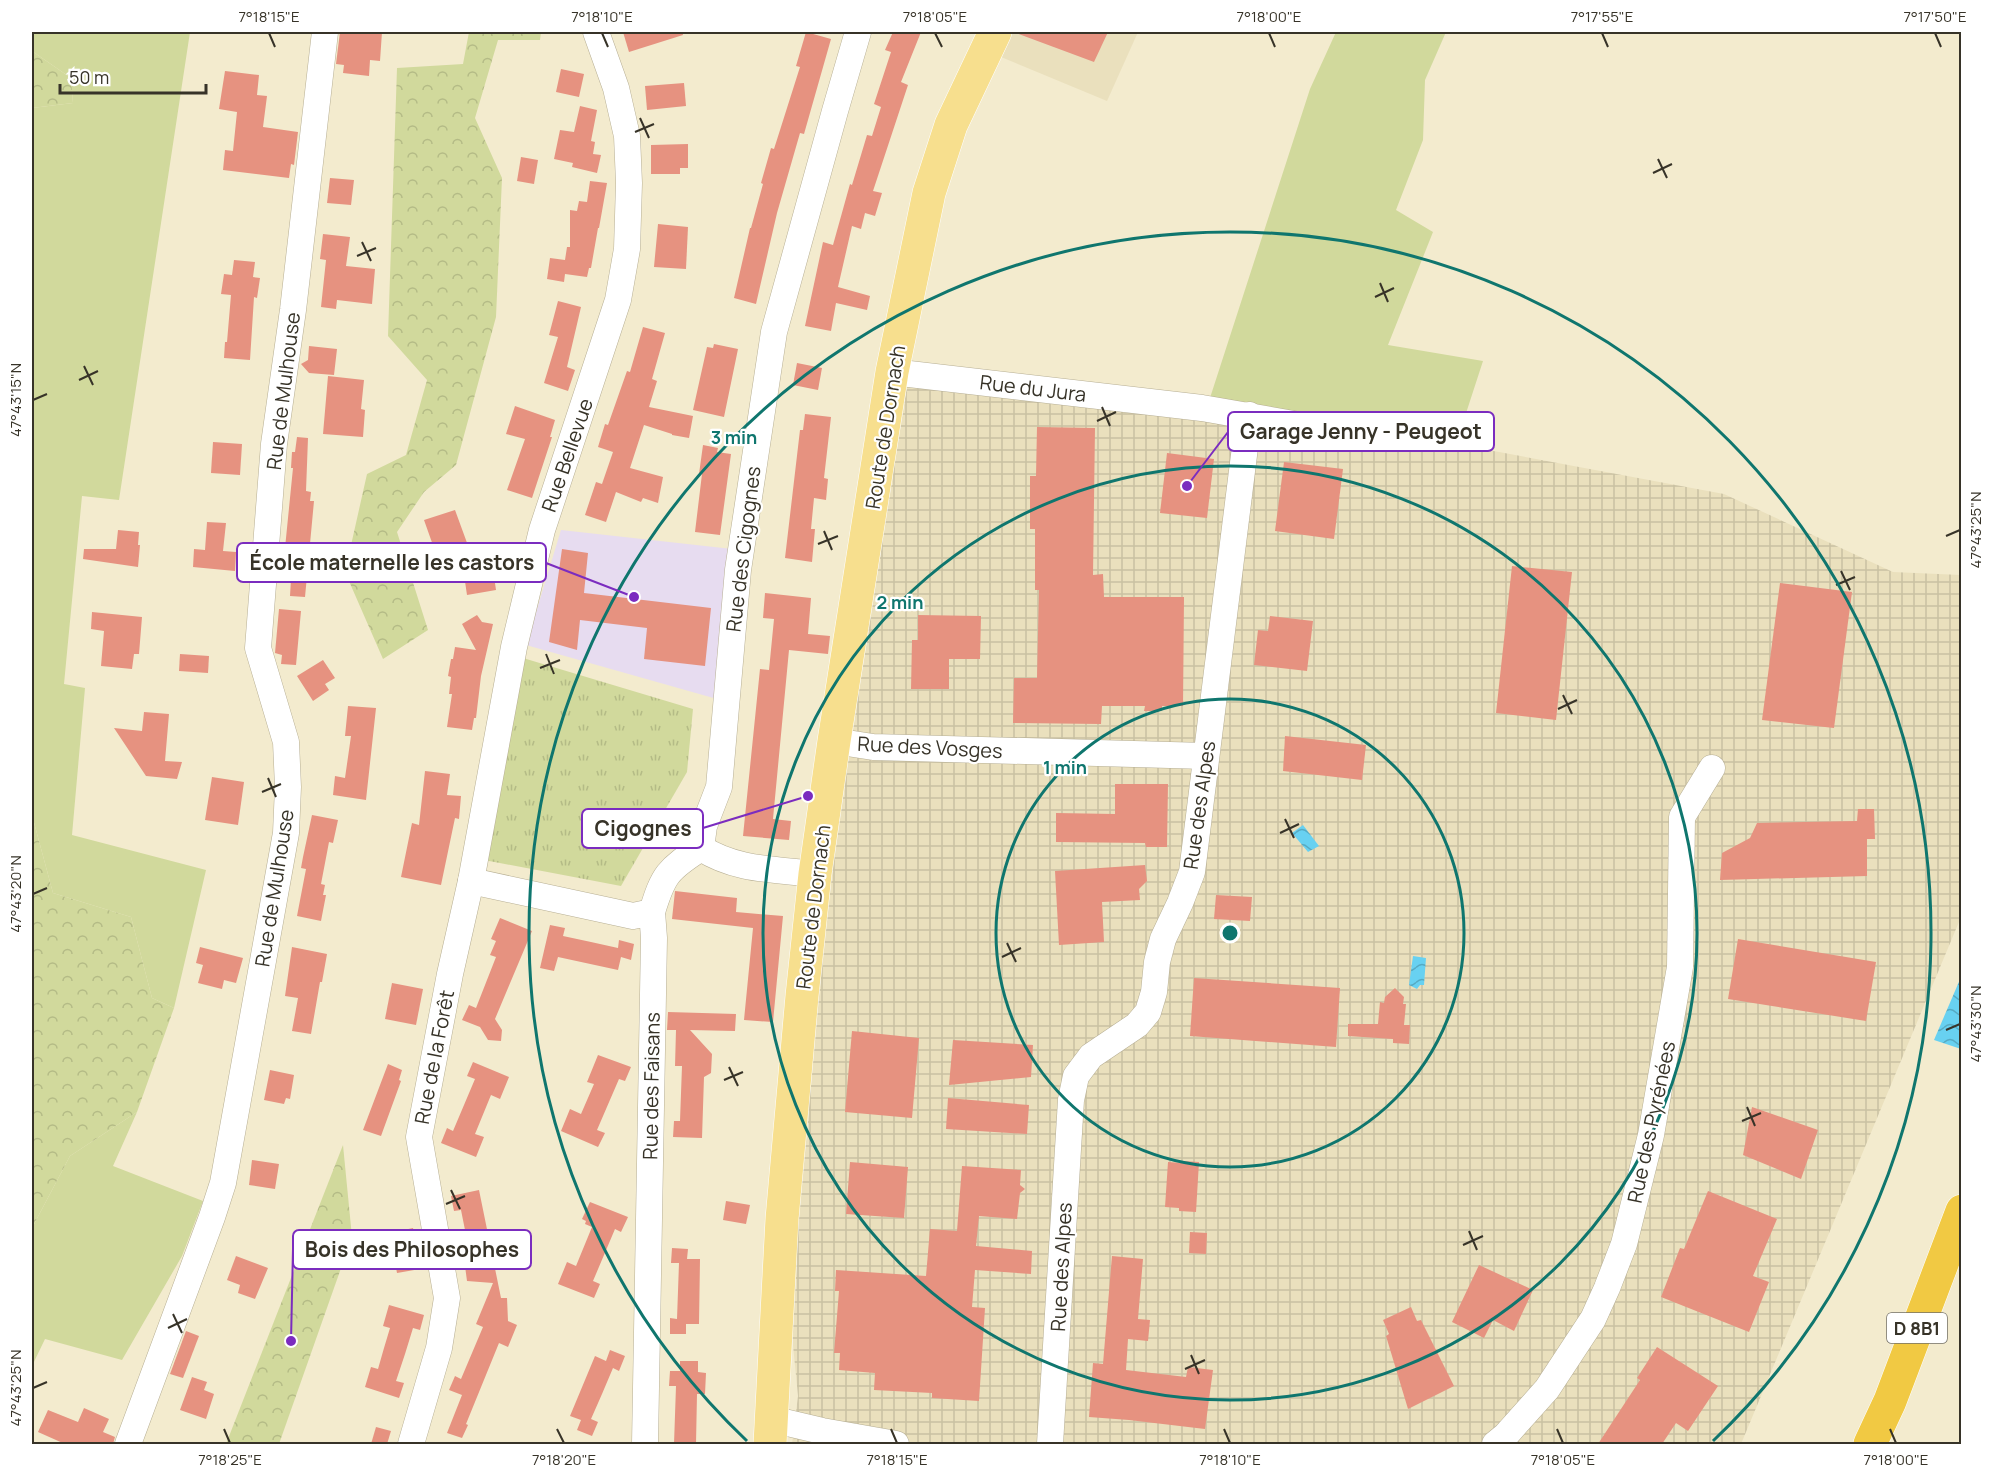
<svg xmlns="http://www.w3.org/2000/svg" width="1993" height="1476" font-family="Manrope,sans-serif">
<style>
.built{fill:#eae0bd}
.industrial{fill:url(#industrial-grid)}
.education{fill:#e7dcf0}
.green{fill:#d1d99c}
.forest{fill:url(#forest-crowns)}
.park{fill:url(#park-tufts)}
.water{fill:url(#water-waves)}
.building{fill:#e69280}
.lines{fill:none;stroke-linecap:round;stroke-linejoin:round}
.minor-casing{stroke:#b7af94;stroke-width:27}
.major-casing{stroke:#fff;stroke-width:34}
.highway-casing{stroke:#fff;stroke-width:34}
.minor{stroke:#fff;stroke-width:26}
.major{stroke:#f7df8e;stroke-width:33}
.highway{stroke:#f1c943;stroke-width:33}
.ticks{fill:none;stroke:#373328;stroke-width:2}
.ring{fill:none;stroke:#0f766e;stroke-width:3}
.labels{text-anchor:middle;dominant-baseline:central;stroke-width:4.5;stroke-linejoin:round;paint-order:stroke}
.shield{fill:#fff;stroke:#737068;stroke-width:1.5}
.shield-label{font-size:18px;font-weight:bold;fill:#373328}
.street-label{font-size:20px;fill:#373328;stroke:#fff}
.centre{fill:#0f766e;stroke:#fff;stroke-width:3}
.ring-label{font-size:18px;text-anchor:middle;font-weight:bold;fill:#0f766e;stroke:#fff;stroke-width:4.5;stroke-linejoin:round;paint-order:stroke}
.leader{fill:none;stroke:#7b2cbf;stroke-width:2}
.callout-dot{fill:#7b2cbf;stroke:#fff;stroke-width:2}
.callout{fill:#fff;stroke:#7b2cbf;stroke-width:2}
.callout-label{font-size:21px;text-anchor:middle;font-weight:bold;fill:#373328}
.neatline{fill:none;stroke:#373328;stroke-width:2}
.ticks-label{font-size:15px;text-anchor:middle;fill:#373328}
</style>
<defs>
<pattern id="industrial-grid" width="8" height="8" patternUnits="userSpaceOnUse" patternTransform="scale(1.5)"><rect width="8" height="8" fill="#eae0bd"/><path d="M0 4h8M4 0v8" fill="none" stroke="#c9c1a2"/></pattern>
<pattern id="forest-crowns" width="20" height="18" patternUnits="userSpaceOnUse" patternTransform="scale(1.5)"><rect width="20" height="18" fill="#d1d99c"/><path d="M2 6a3 3 0 1 1 6 0M12 15a3 3 0 1 1 6 0" fill="none" stroke="#b4bb86"/></pattern>
<pattern id="park-tufts" width="24" height="20" patternUnits="userSpaceOnUse" patternTransform="scale(1.5)"><rect width="24" height="20" fill="#d1d99c"/><path d="M3 7l-1-3M5 7V3M7 7l1-3M15 17l-1-3M17 17v-4M19 17l1-3" fill="none" stroke="#b4bb86"/></pattern>
<pattern id="water-waves" width="16" height="10" patternUnits="userSpaceOnUse" patternTransform="scale(1.5)"><rect width="16" height="10" fill="#68d1f1"/><path d="M0 5q4-4 8 0t8 0" fill="none" stroke="#56aac3"/></pattern>
</defs>
<rect width="100%" height="100%" fill="#f3ebce"/>
<polygon class="built" points="1012,32 1138,32 1107,101 1001,57"/>
<polygon class="industrial" points="910,369 1209,401 1456,444 1724,494 1893,572 1961,575 1961,917 1741,1444 792,1444 798,1396 787,1284 826,902 872,591"/>
<polygon class="education" points="561,530 732,549 717,699 526,645"/>
<g class="green">
<polygon points="32,32 190,32 119,500 82,496 64,684 85,688 72,835 206,870 174,1008 152,998 131,917 53,893 32,815 32,108 73,103 71,78 32,51"/>
<polygon points="1336,32 1446,32 1425,80 1423,140 1396,210 1433,232 1388,345 1483,361 1456,444 1209,401 1310,89"/>
<polygon points="137,1112 113,1166 203,1201 182,1256 122,1360 45,1339 32,1366 32,1228 70,1156"/>
</g>
<g class="forest">
<polygon points="469,32 541,32 540,40 498,40 475,118 502,178 496,317 456,465 424,492 397,532 428,630 383,659 345,572 367,474 406,455 427,380 388,336 397,68 463,64"/>
<polygon points="32,51 71,78 73,103 32,108"/>
<polygon points="32,815 53,893 131,917 152,998 174,1008 137,1112 70,1156 32,1228"/>
<polygon points="343,1145 352,1237 279,1444 226,1444"/>
</g>
<polygon class="park" points="523,658 693,709 687,772 621,886 484,860"/>
<g class="water">
<polygon points="1303,825 1319,846 1308,852 1292,833"/>
<polygon points="1413,956 1426,958 1424,985 1420,985 1417,989 1409,985"/>
<polygon points="1961,977 1961,1049 1934,1040"/>
</g>
<g class="building">
<polygon points="340,32 382,32 380,61 370,60 369,76 343,73 344,65 336,64"/>
<polygon points="623,32 682,32 683,35 629,52"/>
<polygon points="806,32 831,39 804,134 800,133 777,213 756,304 734,298 750,228 751,228 763,184 761,183 771,148 774,149 800,67 796,66"/>
<polygon points="893,32 921,32 901,82 908,85 873,191 882,193 875,216 865,213 861,229 852,226 838,287 870,296 867,310 836,303 831,331 805,326 823,242 833,245 850,184 852,185 867,135 872,136 881,107 874,104 891,52 885,50"/>
<polygon points="1016,32 1108,32 1094,62 1016,33"/>
<polygon points="561,69 584,74 579,97 556,92"/>
<polygon points="225,71 259,75 257,95 267,96 263,127 298,132 294,165 291,164 289,178 223,170 225,150 233,151 237,112 219,109"/>
<polygon points="684,83 686,106 647,110 645,86"/>
<polygon points="580,106 597,110 591,141 595,142 593,154 601,155 597,173 572,167 573,163 554,159 560,130 574,132"/>
<polygon points="688,144 688,168 680,168 680,174 651,174 651,145"/>
<polygon points="521,157 538,160 534,184 517,181"/>
<polygon points="330,178 354,180 351,205 327,203"/>
<polygon points="590,181 607,183 599,228 598,228 591,268 589,268 587,277 565,274 564,282 547,279 550,258 565,260 567,247 570,247 570,210 577,211 579,201 587,202"/>
<polygon points="658,224 688,227 686,269 654,267"/>
<polygon points="323,234 350,237 346,266 375,269 372,304 337,300 336,309 321,307 326,260 320,259"/>
<polygon points="234,260 255,262 253,277 260,278 257,298 254,297 250,360 224,358 225,342 227,342 231,295 221,294 224,274 232,275"/>
<polygon points="558,301 581,307 567,367 575,370 568,391 544,383 558,337 549,335"/>
<polygon points="643,327 665,333 652,379 657,381 649,407 693,416 689,438 672,435 672,434 644,425 630,468 663,477 658,503 643,498 641,502 616,492 606,522 585,515 596,482 602,484 613,452 598,447 605,424 608,425 627,371 630,372"/>
<polygon points="714,344 738,349 724,417 693,410 707,347 713,348"/>
<polygon points="309,346 337,349 334,375 309,373 301,364 308,360"/>
<polygon points="797,363 822,368 818,390 793,385"/>
<polygon points="328,376 364,380 361,409 365,410 363,437 323,434"/>
<polygon points="515,406 555,420 550,437 552,437 532,498 507,490 525,439 506,434"/>
<polygon points="805,414 831,417 824,478 828,479 826,500 814,498 811,529 815,529 812,562 785,558 800,430 803,430"/>
<polygon points="1037,427 1095,428 1093,575 1103,574 1104,597 1184,597 1183,706 1162,706 1162,711 1144,711 1145,706 1102,706 1101,724 1013,723 1014,678 1037,678 1039,590 1035,590 1035,529 1030,529 1030,476 1036,476"/>
<polygon points="297,437 308,438 306,491 311,492 310,501 314,501 305,597 290,596 291,579 282,578 293,468 291,468 292,452 295,452"/>
<polygon points="213,442 242,444 240,475 211,473"/>
<polygon points="703,445 718,448 717,452 731,454 720,535 695,532 702,474 699,474"/>
<polygon points="1167,453 1214,459 1207,518 1160,513"/>
<polygon points="1284,462 1343,469 1334,539 1275,531"/>
<polygon points="455,510 470,551 447,559 443,549 435,551 424,520"/>
<polygon points="207,522 226,523 223,551 236,552 235,571 193,567 194,549 205,550"/>
<polygon points="118,530 139,532 138,545 140,545 138,567 83,559 84,549 116,549"/>
<polygon points="489,542 496,590 467,595 463,568 478,572"/>
<polygon points="562,549 588,553 584,593 711,608 705,666 644,659 647,628 580,620 577,650 549,642"/>
<polygon points="1512,566 1572,572 1556,720 1496,713"/>
<polygon points="1780,583 1852,592 1834,728 1762,720"/>
<polygon points="765,593 811,598 808,634 830,636 828,654 789,650 773,819 791,821 789,840 743,836 760,669 769,670 774,619 763,618"/>
<polygon points="279,609 301,611 296,665 281,664 282,655 275,653"/>
<polygon points="92,612 142,617 139,654 134,654 132,669 101,666 104,631 91,629"/>
<polygon points="477,615 482,622 493,624 481,676 476,718 474,718 472,730 447,727 452,694 449,694 451,677 448,676 451,659 453,659 455,647 476,650 462,624"/>
<polygon points="918,615 981,616 980,659 949,659 949,689 911,689 912,640 918,640"/>
<polygon points="1270,616 1313,621 1307,671 1254,665 1258,630 1268,631"/>
<polygon points="180,654 209,656 208,673 179,671"/>
<polygon points="323,660 335,678 325,684 329,690 313,701 297,676"/>
<polygon points="348,706 376,708 366,800 333,795 335,776 345,778 351,736 345,736"/>
<polygon points="144,712 169,714 165,761 182,762 177,779 146,776 114,728 142,731"/>
<polygon points="1285,736 1366,745 1362,780 1283,771"/>
<polygon points="425,771 450,774 447,795 461,796 459,819 455,818 441,885 401,877 412,823 419,825"/>
<polygon points="212,777 244,782 238,825 205,820"/>
<polygon points="1115,784 1168,784 1167,847 1146,847 1145,843 1056,842 1056,813 1115,814"/>
<polygon points="1858,809 1874,809 1875,839 1867,839 1867,876 1720,880 1722,853 1750,838 1757,823 1857,821"/>
<polygon points="312,815 338,820 333,843 329,842 321,884 325,885 323,895 326,895 321,921 297,916 306,869 301,868 303,857"/>
<polygon points="1145,865 1147,881 1139,889 1140,900 1102,902 1104,942 1059,945 1055,871"/>
<polygon points="675,891 737,898 736,912 783,916 773,1022 744,1020 753,928 672,919"/>
<polygon points="1216,895 1252,897 1250,921 1214,919"/>
<polygon points="500,918 532,931 495,1019 502,1030 501,1041 488,1040 480,1027 462,1020 469,1005 476,1008 496,957 490,955 496,941 491,939"/>
<polygon points="550,925 565,928 563,936 591,942 618,948 619,940 634,944 631,960 621,957 618,970 558,957 554,971 540,968"/>
<polygon points="1738,939 1876,962 1866,1021 1728,999"/>
<polygon points="200,947 243,958 236,983 224,980 222,989 198,983 203,965 196,963"/>
<polygon points="292,947 327,954 322,982 320,982 311,1034 292,1031 298,998 285,996"/>
<polygon points="1194,978 1340,988 1336,1047 1190,1036"/>
<polygon points="392,983 423,989 416,1025 385,1019"/>
<polygon points="1395,988 1404,997 1403,1004 1406,1004 1404,1025 1410,1025 1409,1044 1393,1043 1393,1039 1348,1036 1348,1024 1378,1024 1380,1002 1384,1003 1385,997"/>
<polygon points="668,1012 736,1014 735,1031 690,1030 712,1054 711,1073 704,1077 702,1138 673,1137 674,1121 680,1121 682,1066 675,1066 676,1030 667,1030"/>
<polygon points="852,1031 919,1038 912,1118 845,1112"/>
<polygon points="953,1040 1033,1045 1031,1077 949,1085"/>
<polygon points="598,1055 631,1067 625,1081 619,1079 597,1130 605,1133 598,1147 561,1131 570,1109 581,1114 594,1084 587,1082"/>
<polygon points="473,1062 509,1077 500,1099 491,1095 475,1134 484,1137 476,1157 441,1143 447,1128 453,1131 475,1079 467,1076"/>
<polygon points="388,1064 402,1070 399,1080 401,1081 381,1136 363,1130"/>
<polygon points="270,1070 294,1075 290,1099 286,1098 284,1104 264,1100"/>
<polygon points="948,1098 1029,1105 1027,1134 946,1129"/>
<polygon points="1752,1107 1818,1130 1801,1179 1743,1155"/>
<polygon points="252,1160 279,1164 275,1189 249,1185"/>
<polygon points="1183,1161 1199,1162 1196,1212 1179,1211 1179,1208 1165,1207 1168,1162 1182,1163"/>
<polygon points="850,1162 908,1167 904,1218 846,1214"/>
<polygon points="962,1166 1021,1170 1020,1185 1025,1189 1020,1193 1017,1219 979,1216 976,1246 1032,1251 1031,1274 975,1270 972,1307 985,1308 979,1401 932,1398 932,1393 874,1390 875,1373 839,1370 840,1353 834,1353 839,1291 835,1291 836,1270 926,1276 930,1229 957,1231"/>
<polygon points="479,1190 501,1298 507,1298 508,1321 517,1325 508,1347 499,1343 466,1424 468,1425 462,1438 447,1433 462,1395 449,1390 455,1376 461,1379 483,1327 476,1324 493,1283 467,1281 465,1266 472,1265 461,1210 454,1211 451,1196"/>
<polygon points="1708,1191 1777,1219 1753,1276 1769,1282 1749,1332 1661,1297 1680,1248 1684,1249"/>
<polygon points="726,1201 750,1205 746,1224 723,1220"/>
<polygon points="590,1202 628,1217 621,1232 615,1229 593,1281 600,1284 594,1298 558,1284 567,1262 576,1266 592,1227 585,1224 586,1221 582,1219"/>
<polygon points="413,1228 420,1269 397,1273 390,1233"/>
<polygon points="1190,1232 1207,1233 1206,1254 1189,1253"/>
<polygon points="672,1248 688,1249 687,1259 700,1259 699,1324 686,1324 686,1334 670,1334 670,1318 677,1319 679,1263 671,1263"/>
<polygon points="236,1256 268,1268 255,1299 238,1293 240,1285 227,1280"/>
<polygon points="1112,1256 1143,1259 1138,1319 1150,1320 1148,1341 1128,1339 1126,1370 1186,1377 1188,1367 1213,1370 1205,1429 1129,1420 1089,1417 1093,1363 1103,1364"/>
<polygon points="1479,1265 1533,1290 1514,1331 1493,1320 1484,1338 1452,1322"/>
<polygon points="389,1305 424,1315 420,1330 413,1328 405,1354 396,1381 404,1383 399,1398 365,1387 371,1367 378,1369 384,1348 390,1328 383,1326"/>
<polygon points="1411,1307 1417,1321 1421,1320 1454,1386 1408,1409 1386,1336 1389,1334 1383,1320"/>
<polygon points="186,1331 199,1336 183,1378 170,1374"/>
<polygon points="1657,1347 1718,1386 1688,1431 1676,1423 1662,1444 1598,1444 1640,1380 1637,1378"/>
<polygon points="610,1350 625,1356 619,1371 613,1368 602,1394 591,1419 598,1422 592,1436 577,1430 581,1420 570,1416 595,1356 606,1361"/>
<polygon points="680,1361 698,1361 698,1372 706,1373 705,1394 697,1394 696,1444 674,1444 676,1386 669,1386 670,1371 680,1371"/>
<polygon points="192,1377 207,1382 204,1390 214,1394 206,1419 180,1410"/>
<polygon points="84,1408 109,1419 103,1432 115,1437 113,1444 65,1444 38,1432 48,1410 78,1422"/>
<polygon points="376,1427 391,1431 387,1444 371,1444"/>
</g>
<g class="lines">
<g class="minor-casing">
<g id="minor">
<polyline points="892,372 1202,408 1351,434"/>
<polyline points="834,741 873,747 1206,756"/>
<path d="M 701,848 C 737,871 775,869 815,874"/>
<polyline points="471,881 633,916 652,912 654,938 645,1444"/>
<path d="M 652,912 C 663,875 668,869 701,848 L 704,826 L 719,787 L 738,570 L 774,332 L 835,111 L 858,32"/>
<polyline points="771,1419 822,1431 896,1444"/>
<polyline points="128,1444 212,1217 223,1183 286,833 288,787 286,742 258,648 274,444 293,310 325,32"/>
<polyline points="411,1444 439,1348 447,1298 419,1137 450,974 471,881 514,647 542,530 618,300 627,249 629,183 627,136 616,88 596,32"/>
<polyline points="1050,1444 1071,1100 1076,1076 1091,1056 1137,1025 1148,1012 1154,992 1157,962 1163,939 1180,903 1192,872 1249,415"/>
<polyline points="1495,1444 1506,1435 1547,1389 1593,1319 1607,1288 1624,1244 1651,1135 1680,967 1682,817 1712,768"/>
</g>
</g>
<g class="major-casing">
<polyline id="major" points="770,1444 782,1219 802,996 815,874 834,741 892,372 929,193 951,125 995,32"/>
</g>
<g class="highway-casing">
<polyline id="highway" points="1870,1444 1890,1401 1962,1211"/>
</g>
<use href="#minor" class="minor"/>
<use href="#major" class="major"/>
<use href="#highway" class="highway"/>
</g>
<path class="ticks" d="M 269,33 L 275,47M 602,33 L 608,47M 935,33 L 942,47M 1269,33 L 1275,47M 1602,33 L 1608,47M 1935,33 L 1941,47M 640,118 L 649,138M 635,132 L 654,124M 1658,159 L 1667,178M 1653,173 L 1672,164M 362,242 L 371,261M 357,256 L 376,248M 1380,283 L 1388,302M 1375,297 L 1394,288M 84,366 L 93,385M 79,380 L 98,371M 33,400 L 47,394M 1102,407 L 1110,426M 1097,421 L 1116,412M 824,531 L 832,550M 1946,536 L 1960,530M 818,544 L 838,536M 1841,571 L 1850,590M 1836,585 L 1855,577M 546,654 L 554,674M 540,668 L 560,660M 1563,695 L 1572,714M 1558,709 L 1577,700M 268,778 L 276,797M 262,792 L 281,784M 1285,819 L 1294,838M 1280,833 L 1299,824M 33,894 L 47,888M 1007,943 L 1016,962M 1002,957 L 1021,948M 1946,1030 L 1960,1024M 729,1067 L 738,1086M 724,1080 L 743,1072M 1747,1107 L 1755,1126M 1742,1121 L 1761,1113M 451,1190 L 460,1209M 446,1204 L 465,1196M 1469,1231 L 1477,1250M 1463,1245 L 1483,1236M 173,1314 L 182,1333M 168,1328 L 187,1319M 1191,1355 L 1199,1374M 1185,1369 L 1205,1360M 33,1388 L 47,1382M 224,1429 L 230,1443M 557,1429 L 564,1443M 891,1429 L 897,1443M 1224,1429 L 1230,1443M 1557,1429 L 1563,1443M 1890,1429 L 1896,1443"/>
<g class="ring">
<circle cx="1230" cy="933" r="234"/>
<circle cx="1230" cy="933" r="467"/>
<path d="M747 1441A701 701 0 1 1 1713 1441"/>
</g>
<g class="labels">
<rect class="shield" x="1887" y="1313" width="60" height="30" rx="4.5"/>
<g class="shield-label">
<text x="1917" y="1328">D 8B1</text>
</g>
<g class="street-label">
<text transform="translate(1033 388) rotate(7)">Rue du Jura</text>
<text transform="translate(283 391) rotate(-83)">Rue de Mulhouse</text>
<text transform="translate(885 427) rotate(-81)">Route de Dornach</text>
<text transform="translate(567 455) rotate(-71)">Rue Bellevue</text>
<text transform="translate(743 549) rotate(-83)">Rue des Cigognes</text>
<text transform="translate(930 747) rotate(3)">Rue des Vosges</text>
<text transform="translate(1199 805) rotate(-82)">Rue des Alpes</text>
<text transform="translate(274 888) rotate(-81)">Rue de Mulhouse</text>
<text transform="translate(813 907) rotate(-83)">Route de Dornach</text>
<text transform="translate(434 1057) rotate(-79)">Rue de la Forêt</text>
<text transform="translate(651 1086) rotate(-89)">Rue des Faisans</text>
<text transform="translate(1651 1122) rotate(-78)">Rue des Pyrénées</text>
<text transform="translate(1061 1267) rotate(-87)">Rue des Alpes</text>
</g>
</g>
<circle cx="1230" cy="933" r="9" class="centre"/>
<g class="ring-label">
<text x="734" y="444">3 min</text>
<text x="900" y="609">2 min</text>
<text x="1065" y="774">1 min</text>
</g>
<path class="leader" d="M1187 486L1228 432M634 597L546 563M808 796L703 828M291 1341L293 1249"/>
<g class="callout-dot">
<circle cx="1187" cy="486" r="6"/>
<circle cx="634" cy="597" r="6"/>
<circle cx="808" cy="796" r="6"/>
<circle cx="291" cy="1341" r="6"/>
</g>
<g class="callout">
<rect x="1228" y="412" width="266" height="39" rx="6"/>
<rect x="237" y="543" width="309" height="39" rx="6"/>
<rect x="582" y="809" width="121" height="39" rx="6"/>
<rect x="293" y="1230" width="238" height="39" rx="6"/>
</g>
<g class="callout-label">
<text x="1361" y="439">Garage Jenny - Peugeot</text>
<text x="392" y="570">École maternelle les castors</text>
<text x="643" y="836">Cigognes</text>
<text x="412" y="1257">Bois des Philosophes</text>
</g>
<rect width="1993" height="1476" fill="none" stroke="#ffffff" stroke-width="66"/>
<path d="M60 84v9h146v-9" fill="none" stroke="#373328" stroke-width="3"/>
<text x="69" y="84" font-size="18" fill="#373328" stroke="#ffffff" stroke-width="4.5" paint-order="stroke">50 m</text>
<rect x="33" y="33" width="1927" height="1410" class="neatline"/>
<g class="ticks-label">
<text x="269" y="22">7°18'15"E</text>
<text x="602" y="22">7°18'10"E</text>
<text x="935" y="22">7°18'05"E</text>
<text x="1269" y="22">7°18'00"E</text>
<text x="1602" y="22">7°17'55"E</text>
<text x="1935" y="22">7°17'50"E</text>
<text transform="translate(16 400) rotate(-90)" y="5">47°43'15"N</text>
<text transform="translate(1976 530) rotate(-90)" y="5">47°43'25"N</text>
<text transform="translate(16 894) rotate(-90)" y="5">47°43'20"N</text>
<text transform="translate(1976 1024) rotate(-90)" y="5">47°43'30"N</text>
<text transform="translate(16 1388) rotate(-90)" y="5">47°43'25"N</text>
<text x="230" y="1465">7°18'25"E</text>
<text x="564" y="1465">7°18'20"E</text>
<text x="897" y="1465">7°18'15"E</text>
<text x="1230" y="1465">7°18'10"E</text>
<text x="1563" y="1465">7°18'05"E</text>
<text x="1896" y="1465">7°18'00"E</text>
</g>
</svg>
